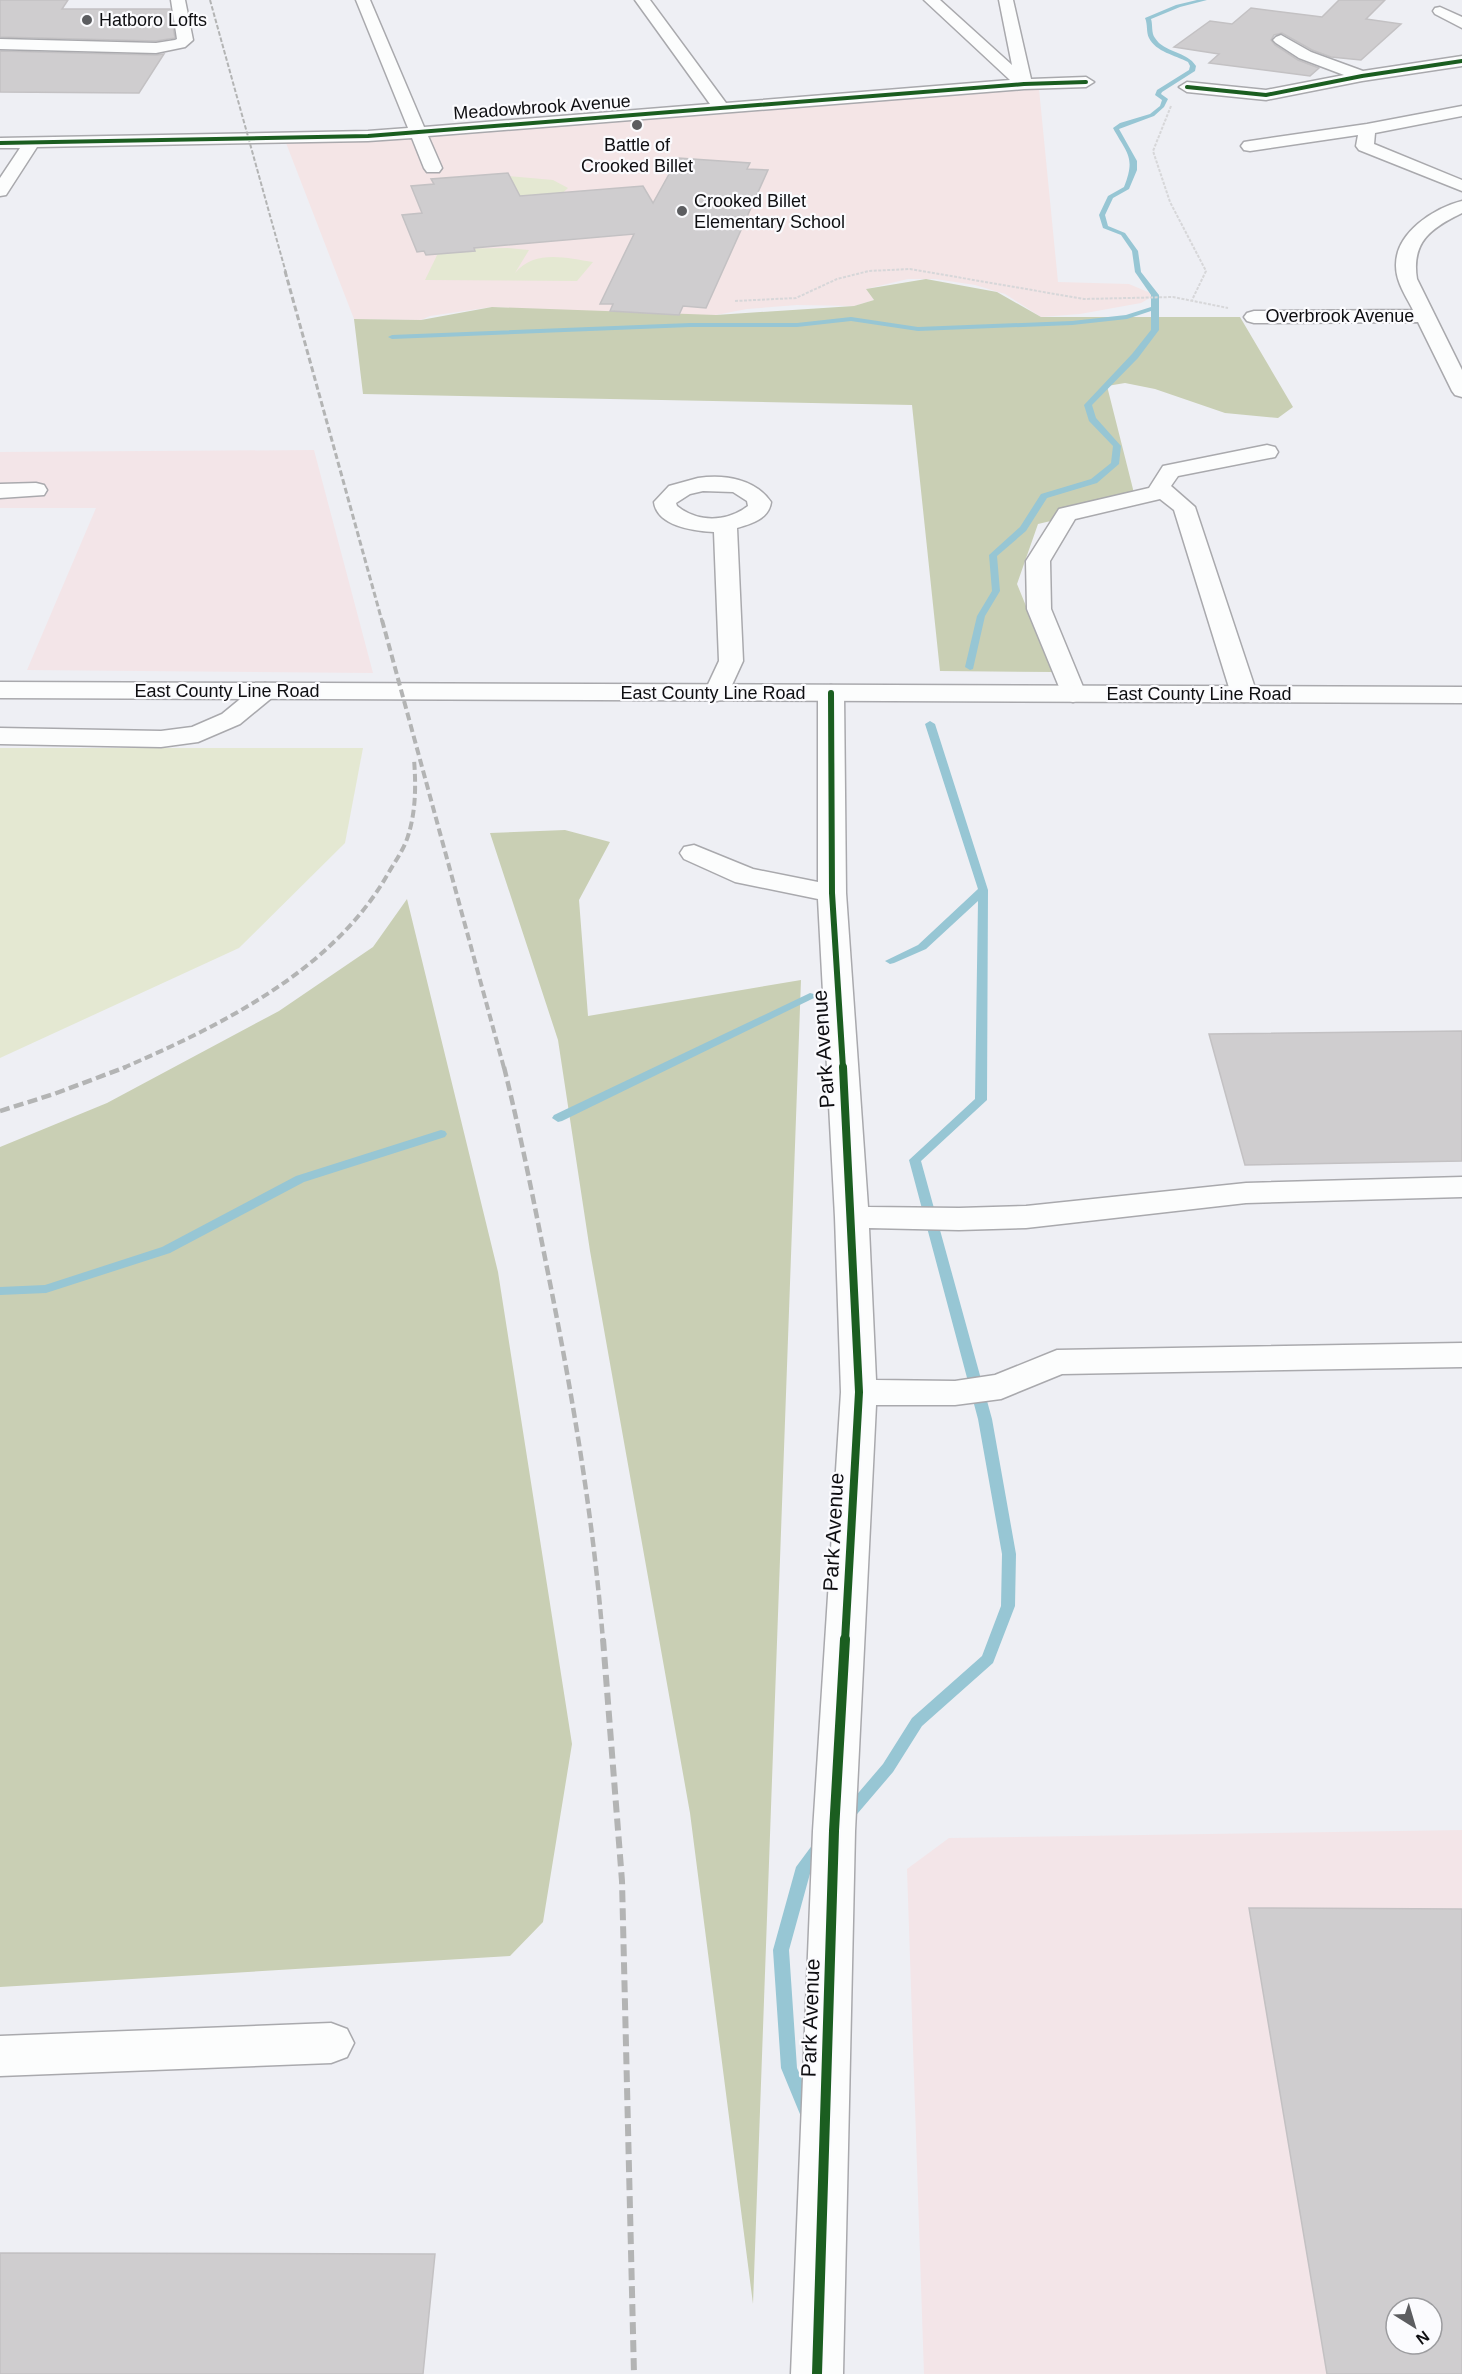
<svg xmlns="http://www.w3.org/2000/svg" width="1462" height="2374" font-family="Arial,sans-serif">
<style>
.industrial{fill:#f3e5e8;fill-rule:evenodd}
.education{fill:#f4e5e6}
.green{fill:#e4e8d2}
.forest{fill:#c9cfb4}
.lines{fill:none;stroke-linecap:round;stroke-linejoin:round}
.stream{fill:#97c6d4;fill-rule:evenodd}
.building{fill:#cfcdcf;stroke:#c3c1c3;stroke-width:1.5;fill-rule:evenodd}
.minor-casing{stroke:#a9a9ad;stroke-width:3}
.major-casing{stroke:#a9a9ad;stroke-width:3}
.path{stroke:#d7d7d9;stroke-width:2;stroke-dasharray:3 1.5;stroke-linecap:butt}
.minor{fill:#fcfdfd;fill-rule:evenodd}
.major{fill:#fcfdfd;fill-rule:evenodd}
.rail-far4{stroke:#b3b4b4;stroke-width:2;stroke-dasharray:4.5 2;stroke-linecap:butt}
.rail-far3{stroke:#b3b4b4;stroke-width:3;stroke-dasharray:6 3;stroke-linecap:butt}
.rail-far2{stroke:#b3b4b4;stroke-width:4;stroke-dasharray:8 4;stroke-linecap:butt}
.rail-far1{stroke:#b3b4b4;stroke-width:4.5;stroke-dasharray:10 4.5;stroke-linecap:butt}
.rail{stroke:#b3b4b4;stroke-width:6;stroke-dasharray:12 6;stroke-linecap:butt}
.cycleway-far3-casing{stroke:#fbfbfe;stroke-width:6}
.cycleway-far2-casing{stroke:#fbfbfe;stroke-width:9}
.cycleway-far1-casing{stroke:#fbfbfe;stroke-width:12}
.cycleway-casing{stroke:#fbfbfe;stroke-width:14}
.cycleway-far3{stroke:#1b5e20;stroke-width:4}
.cycleway-far2{stroke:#1b5e20;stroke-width:6}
.cycleway-far1{stroke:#1b5e20;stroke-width:8}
.cycleway{stroke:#1b5e20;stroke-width:10}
.poi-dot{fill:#5c5d60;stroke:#fbfbfe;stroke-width:2}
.labels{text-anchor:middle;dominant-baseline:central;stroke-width:4.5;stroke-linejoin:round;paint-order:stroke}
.far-poi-label{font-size:18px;fill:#0e0e11;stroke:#fbfbfe;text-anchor:start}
.far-street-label{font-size:18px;fill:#0e0e11;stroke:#fbfbfe}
.street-label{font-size:21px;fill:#0e0e11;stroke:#fbfbfe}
</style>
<rect width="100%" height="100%" fill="#eeeff4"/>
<g class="industrial">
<polygon points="314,450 373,673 27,670 96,508 0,508 0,452"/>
<path d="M 1462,1830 L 1462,2374 L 924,2374 L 907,1869 L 949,1838 ZM 1396,2308 L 1432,2308 L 1432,2344 L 1396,2344 Z"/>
</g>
<polygon class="education" points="1039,89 1058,282 1129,284 1155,295 1141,303 1080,314 1041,317 1005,294 975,285 935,279 908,279 866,289 874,300 854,306 797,305 747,309 716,315 676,316 492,307 430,316 421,320 354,319 286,143"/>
<g class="green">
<polygon points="496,175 553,180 568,188 551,204 508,199"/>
<path d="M 507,248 L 529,250 L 515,273 C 535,249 566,258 593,262 L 577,281 L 425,280 L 440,249 Z"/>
<polygon points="0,748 363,748 345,843 239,948 0,1058"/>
</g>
<g class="forest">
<polygon points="926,279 997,292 1041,317 1240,317 1293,407 1278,418 1225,413 1155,389 1125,383 1107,386 1137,505 1072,516 1038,524 1017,584 1053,672 940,671 912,405 363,394 354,319 421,320 492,307 716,315 854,306 874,300 866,289"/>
<polygon points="565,830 610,842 579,900 588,1016 801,980 753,2304 690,1813 590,1251 558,1040 490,833"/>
<polygon points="407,899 498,1272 572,1744 543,1922 510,1956 0,1987 0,1147 107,1103 279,1011 373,947"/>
</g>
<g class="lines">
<g class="stream">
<path d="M 1197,0 L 1207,0 L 1180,7 L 1151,19 C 1153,25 1151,33 1155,38 C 1164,53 1187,51 1196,66 L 1195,71 L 1162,92 L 1161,94 L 1168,99 L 1164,107 L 1154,116 L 1119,129 L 1137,161 L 1137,170 L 1129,189 L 1113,198 L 1105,215 L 1108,226 L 1125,233 L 1138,251 L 1141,272 L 1159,295 L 1159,330 L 1138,358 L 1092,405 L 1096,418 L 1121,446 L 1119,464 L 1097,483 L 1047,498 L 1026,531 L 997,556 L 1000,591 L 985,616 L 973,669 L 970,670 L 965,667 L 977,616 L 992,591 L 989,555 L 1020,527 L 1041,494 L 1091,479 L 1111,463 L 1113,446 L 1089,421 L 1084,405 L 1132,354 L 1151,330 L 1151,311 L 1127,319 L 1072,325 L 918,331 L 851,321 L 797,327 L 690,327 L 392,339 L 388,337 L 392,335 L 690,323 L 797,323 L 851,317 L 918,327 L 1072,321 L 1126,315 L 1151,307 L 1151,295 L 1135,272 L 1132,251 L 1121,235 L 1103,228 L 1099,215 L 1108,196 L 1124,187 C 1136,157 1127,154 1113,128 L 1120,123 L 1150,114 L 1160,106 L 1162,100 L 1155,95 L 1157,90 L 1189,70 L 1190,66 L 1188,62 C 1175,55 1156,52 1149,38 C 1146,32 1148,25 1145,18 L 1176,5 Z"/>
<polygon points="930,721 935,724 988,890 987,1100 921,1161 992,1419 1016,1554 1015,1606 993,1663 922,1726 893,1772 852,1820 847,1822 842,1820 839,1816 842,1812 883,1764 912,1718 982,1656 1001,1606 1002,1554 978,1419 909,1160 975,1099 978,901 926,949 894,963 890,964 885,961 918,945 978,889 925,724"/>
<polygon points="810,993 814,994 815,996 814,998 562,1121 558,1122 552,1118 554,1115"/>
<polygon points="441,1130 445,1131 447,1134 445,1137 304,1182 170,1253 46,1293 0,1295 0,1287 45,1285 162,1247 296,1176"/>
<polygon points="822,1839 828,1840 830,1845 811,1870 789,1950 797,2068 817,2114 814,2119 808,2122 802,2119 781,2068 773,1950 796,1867 816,1840"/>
</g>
</g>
<g class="building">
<polygon points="0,0 68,0 62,9 170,9 175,38 156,41 0,37"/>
<polygon points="1339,0 1385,0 1366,19 1401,24 1361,60 1331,57 1312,50 1282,33 1274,35 1271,40 1275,45 1298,60 1319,68 1310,76 1209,63 1219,54 1174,47 1210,21 1232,24 1251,8 1322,17"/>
<polygon points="0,51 156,55 164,54 139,93 0,92"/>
<polygon points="678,158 750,163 747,169 768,170 706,308 683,306 679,315 610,311 613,304 600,304 634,234 474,248 475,251 426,255 424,251 417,252 402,215 422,213 411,186 434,184 431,179 508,173 520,196 643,186 653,203"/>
<polygon points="1462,1031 1462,1161 1245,1165 1209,1034"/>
<path d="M 1249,1908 L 1462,1909 L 1462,2374 L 1327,2374 ZM 1396,2308 L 1432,2308 L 1432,2344 L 1396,2344 Z"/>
<polygon points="0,2253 435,2254 423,2374 0,2374"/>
</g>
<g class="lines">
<g class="minor-casing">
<g id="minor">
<polygon points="171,0 185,0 193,40 185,47 156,53 0,49 0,39 156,43 175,40 177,39"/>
<polygon points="356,0 370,0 424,127 710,104 635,0 650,0 726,103 1010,80 924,0 940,0 1012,65 999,0 1013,0 1031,79 1086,77 1094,82 1086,87 1024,89 428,136 442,168 439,172 427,172 424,168 412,138 368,141 37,147 6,195 0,196 0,178 20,148 0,148 0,138 368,131 408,128"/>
<polygon points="1440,7 1462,17 1462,28 1435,14 1433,11 1435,8"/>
<polygon points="1281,35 1311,52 1363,71 1462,56 1462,66 1362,81 1266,100 1187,92 1179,87 1187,82 1266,90 1344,75 1299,58 1276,43 1273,40 1276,37"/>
<polygon points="1462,106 1462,116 1375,133 1374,144 1462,180 1462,191 1359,150 1356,146 1358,135 1250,151 1244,150 1241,146 1244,142 1250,141 1367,124"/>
<path d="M 1462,201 L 1462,213 C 1431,228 1411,242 1417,279 L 1462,370 L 1462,397 L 1455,395 L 1452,391 L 1418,322 L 1254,323 L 1247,321 L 1244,317 L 1247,313 L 1254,311 L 1413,310 C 1406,296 1396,282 1396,266 C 1395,233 1434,208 1462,201 Z"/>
<polygon points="1267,445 1275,447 1278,452 1275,457 1178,476 1171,486 1195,507 1257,694 1253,699 1244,702 1235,699 1231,694 1174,510 1160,499 1075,519 1050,561 1051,609 1086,694 1082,699 1073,702 1064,699 1027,609 1026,561 1059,509 1149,488 1163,466"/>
<path d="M 698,478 C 725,474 755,479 771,502 C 769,519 751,524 737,528 L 743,661 L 726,698 L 717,701 L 708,698 L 704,693 L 719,661 L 714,532 C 693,531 657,526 654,502 L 669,486 ZM 703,491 L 733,492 L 747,501 L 748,506 C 727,522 698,523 677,506 L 676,503 L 690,494 Z"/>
<polygon points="36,483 44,485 47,490 44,495 0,498 0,484"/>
<polygon points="265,683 274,686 278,691 274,696 240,724 198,742 161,747 0,744 0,728 161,731 192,727 222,714 256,686"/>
<polygon points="831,685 840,688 844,693 846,893 868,1207 959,1208 1026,1206 1246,1183 1462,1177 1462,1197 1246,1203 1026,1228 959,1230 869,1228 876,1380 955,1381 995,1375 1057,1350 1462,1343 1462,1367 1062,1374 1001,1399 955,1405 876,1405 855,1831 843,2374 791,2374 813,1831 841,1392 835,1217 818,899 735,882 684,859 680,853 684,847 694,845 753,869 818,882 818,693 822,688"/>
<polygon points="331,2023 347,2029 354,2043 347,2057 331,2063 0,2076 0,2036"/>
</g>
</g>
<g class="major-casing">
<polygon id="major" points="0,682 1462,687 1462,703 0,698"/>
</g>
<g class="path">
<polyline points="1171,106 1153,151 1170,202 1206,271 1192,300"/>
<polyline points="735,301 796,298 837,279 869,271 910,269 1084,299 1173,297 1228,308"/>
</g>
<use href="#minor" class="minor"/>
<use href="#major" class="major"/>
<polyline class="rail-far4" points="210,0 286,273"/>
<polyline class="rail-far3" points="285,271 382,621"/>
<g class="rail-far2">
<polyline points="382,620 504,1068"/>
<path d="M 123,1068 C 222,1025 334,970 389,872 C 396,860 404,849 408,836 C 416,811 416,785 414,759"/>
</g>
<g class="rail-far1">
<path d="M 504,1067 C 520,1132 533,1197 546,1263 C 571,1387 593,1514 603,1641"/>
<polyline points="0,1111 54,1094 126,1067"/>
</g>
<polyline class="rail" points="603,1639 622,1881 634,2374"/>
<g class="cycleway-far3-casing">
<g id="cycleway-far3">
<polyline points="1187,87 1266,95 1362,76 1462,61"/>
<polyline points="0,143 368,136 1024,84 1086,82"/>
</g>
</g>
<g class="cycleway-far2-casing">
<polyline id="cycleway-far2" points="831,693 832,893 843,1068"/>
</g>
<g class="cycleway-far1-casing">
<polyline id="cycleway-far1" points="843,1067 859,1392 845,1641"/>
</g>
<g class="cycleway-casing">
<polyline id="cycleway" points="817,2374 834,1831 845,1639"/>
</g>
<use href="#cycleway-far3" class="cycleway-far3"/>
<use href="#cycleway-far2" class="cycleway-far2"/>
<use href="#cycleway-far1" class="cycleway-far1"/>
<use href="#cycleway" class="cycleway"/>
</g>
<g class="poi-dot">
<circle cx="87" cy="20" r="6"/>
<circle cx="637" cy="125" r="6"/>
<circle cx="682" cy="211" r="6"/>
</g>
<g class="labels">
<g class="far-poi-label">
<text x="99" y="20">Hatboro Lofts</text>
<text x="637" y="145" text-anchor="middle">Battle of<tspan x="637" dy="21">Crooked Billet</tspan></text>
<text x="694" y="201">Crooked Billet<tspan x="694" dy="21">Elementary School</tspan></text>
</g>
<g class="far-street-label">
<text transform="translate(542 107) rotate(-4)">Meadowbrook Avenue</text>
<text x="1340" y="316">Overbrook Avenue</text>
<text x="227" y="691">East County Line Road</text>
<text x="713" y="693">East County Line Road</text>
<text x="1199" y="694">East County Line Road</text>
</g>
<g class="street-label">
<text transform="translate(823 1049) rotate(-94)">Park Avenue</text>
<text transform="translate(833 1532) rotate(-87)">Park Avenue</text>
<text transform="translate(810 2018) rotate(-88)">Park Avenue</text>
</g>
</g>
<g transform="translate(1414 2326) rotate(143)"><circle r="28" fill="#fbfbfe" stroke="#9c9c9f" stroke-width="1.5"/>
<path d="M0-4.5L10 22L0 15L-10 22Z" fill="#5c5d60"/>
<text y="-9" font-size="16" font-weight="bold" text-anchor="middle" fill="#0e0e11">N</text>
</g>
</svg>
